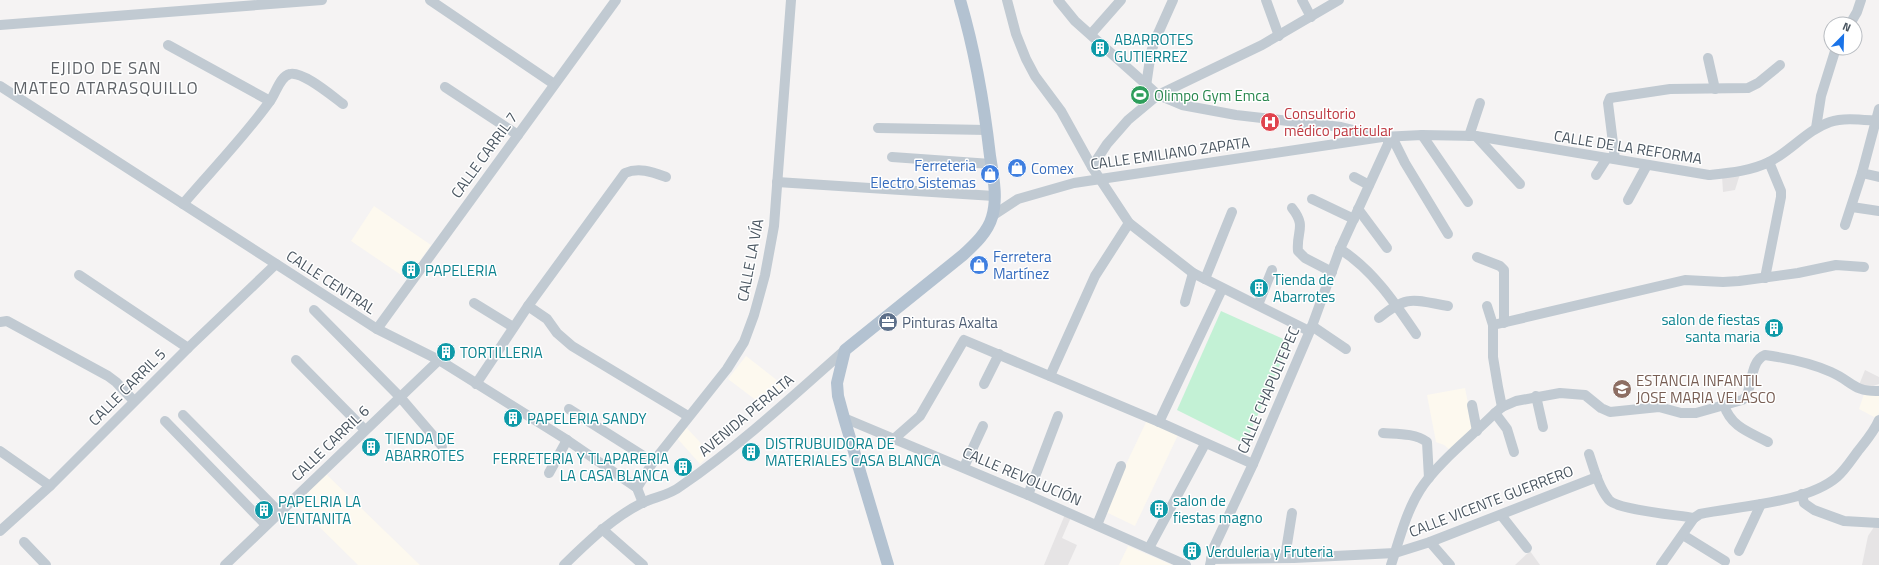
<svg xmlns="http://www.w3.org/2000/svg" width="1879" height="565" font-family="'Titillium Web',sans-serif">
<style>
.commercial{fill:#fdf9ef}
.education{fill:#e6e4e5}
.pitch{fill:#c3f1d5}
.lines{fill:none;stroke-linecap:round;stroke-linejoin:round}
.minor{stroke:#c1cad2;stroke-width:10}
.major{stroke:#b3c2d1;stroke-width:12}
.labels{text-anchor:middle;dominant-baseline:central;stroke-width:3;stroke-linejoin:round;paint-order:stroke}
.culture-label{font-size:15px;fill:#0d838f;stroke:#fff;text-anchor:start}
.leisure-label{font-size:15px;fill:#27864d;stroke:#fff;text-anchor:start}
.health-label{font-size:15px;fill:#be3a42;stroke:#fff;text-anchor:start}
.street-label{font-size:15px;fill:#4a5661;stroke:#fff}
.shop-label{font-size:15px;fill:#366cbe;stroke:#fff;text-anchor:start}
.service-label{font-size:15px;fill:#4e5e75;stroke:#fff;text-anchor:start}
.education-label{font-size:15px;fill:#785e54;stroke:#fff;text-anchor:start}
.quarter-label{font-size:17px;letter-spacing:1px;fill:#5f6368;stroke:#fff}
</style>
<rect width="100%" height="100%" fill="#f5f3f3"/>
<g class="commercial">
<polygon points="374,206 431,245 407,279 351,241"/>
<polygon points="746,356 783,385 765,407 728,379"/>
<polygon points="1465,388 1473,428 1451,451 1444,445 1436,442 1427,395"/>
<polygon points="1864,394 1879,395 1879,413 1876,418 1859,409"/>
<polygon points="1147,420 1178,435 1135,526 1104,511"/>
<polygon points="685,426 711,454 700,464 675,436"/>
<polygon points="324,472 420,565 358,565 294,502"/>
<polygon points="1128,546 1172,565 1119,565"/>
</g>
<g class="education">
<polygon points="1740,174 1735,190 1723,192 1722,176"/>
<polygon points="1865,370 1879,377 1879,384 1873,386 1859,385"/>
<polygon points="1066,512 1072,515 1062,538 1077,545 1068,565 1044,565"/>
<polygon points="1876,524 1879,526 1879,565 1862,565 1868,536"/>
<polygon points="1530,551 1540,565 1515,565"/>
</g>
<polygon class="pitch" points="1221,311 1290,342 1245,444 1177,410"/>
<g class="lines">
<g class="minor">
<polyline points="430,0 554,84"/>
<polyline points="1007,0 1016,34 1026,59 1035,76 1061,111 1092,167 1129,223 1193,273 1309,331"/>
<polyline points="1058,0 1075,21 1158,95 1182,105 1236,115 1341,127 1378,136"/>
<polyline points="1266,0 1279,36"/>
<polyline points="1302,0 1311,17"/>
<polyline points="1850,24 1857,12 1861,0"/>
<polyline points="0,25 322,0"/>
<polyline points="1091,34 1121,0"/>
<polyline points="168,45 270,101"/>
<polyline points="1708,58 1715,89"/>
<polyline points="0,86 377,329 439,360 567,440 637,488 643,503"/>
<polyline points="1146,86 1151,52 1156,38 1173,0"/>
<polyline points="445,87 518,135"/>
<polyline points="878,128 987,130"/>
<polyline points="1816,128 1821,96 1836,48"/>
<polyline points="1422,135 1468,202"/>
<polyline points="1469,136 1480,103"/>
<polyline points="1476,136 1520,184"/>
<polyline points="1392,137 1405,163 1448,234"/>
<polyline points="892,157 991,164"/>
<polyline points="1615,159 1608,103 1610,98 1670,89 1748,88 1758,83 1780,65"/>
<polyline points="1092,167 1107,144 1128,120 1158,95 1262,45 1339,0"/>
<polyline points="1862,173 1879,177"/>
<polyline points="1596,175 1607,158"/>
<polyline points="1354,177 1369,185"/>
<polyline points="777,182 994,196"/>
<polyline points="1312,199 1354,219"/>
<polyline points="1628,200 1647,165"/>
<path d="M 183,204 C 211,171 245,136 270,101 C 276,93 280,76 290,74 C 303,71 332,96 343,104"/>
<polyline points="1852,207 1879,211"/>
<path d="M 1292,208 C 1307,227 1296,231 1298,251 L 1305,258 L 1332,272"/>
<polyline points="1358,209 1387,248"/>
<path d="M 992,216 L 1018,199 L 1074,183 L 1382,137 L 1422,135 L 1476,136 L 1709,175 C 1728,173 1751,171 1769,162 C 1791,151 1807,130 1830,122 C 1844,117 1864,120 1879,121"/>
<polyline points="1845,225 1862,173 1879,109"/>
<path d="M 1340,249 C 1373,270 1395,303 1416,334"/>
<polyline points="1477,257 1500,266 1504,270 1504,323"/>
<polyline points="79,275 188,348"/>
<polyline points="1765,278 1781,197 1781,191 1769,162"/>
<polyline points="1205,279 1232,212"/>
<polyline points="1185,302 1193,273"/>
<polyline points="474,303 513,327"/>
<polyline points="1258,305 1272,270"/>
<polyline points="528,306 547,319 557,333 572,346 688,416"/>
<polyline points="1487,306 1493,325 1493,357 1498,387 1502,407"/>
<polyline points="314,310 400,397 442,446"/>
<path d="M 1379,318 C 1408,294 1413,300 1448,306"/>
<polyline points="0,322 7,321 108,376 116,382 134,401"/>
<polyline points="1493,325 1685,280 1723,282 1739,281 1798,273 1836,265 1864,267"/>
<polyline points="1312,326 1346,349"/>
<polyline points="377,329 616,0"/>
<polyline points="296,360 365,430"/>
<polyline points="1050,376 1095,276 1129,223"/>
<path d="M 476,384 L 528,306 L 625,173 C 639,167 652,172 666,177"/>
<polyline points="984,384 999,354"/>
<polyline points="1536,396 1543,427"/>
<polyline points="1472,405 1477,431"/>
<path d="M 1724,405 C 1731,427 1749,432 1768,442"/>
<polyline points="569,409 653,462"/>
<polyline points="1495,413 1507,429 1514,452"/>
<polyline points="183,415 280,513"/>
<polyline points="844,418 1028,495 1186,565"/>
<polyline points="165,421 266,525"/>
<polyline points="1159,422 1222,289"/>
<path d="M 1383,433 C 1397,434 1415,433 1427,442 L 1429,478"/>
<polyline points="895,438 920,416 964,340 1159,422 1253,464"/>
<polyline points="0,451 50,486"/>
<path d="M 1589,454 C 1594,469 1599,488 1609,500 C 1618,510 1678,515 1694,518"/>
<polyline points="964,467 983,426"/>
<polyline points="549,473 567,440"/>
<polyline points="637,488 653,462 727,369 744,342 754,315 765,275 774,226 791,0"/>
<polyline points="1802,494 1804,503 1814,510 1844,521 1879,523"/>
<polyline points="1028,495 1058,416"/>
<polyline points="1501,515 1527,548"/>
<polyline points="1097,525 1121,466"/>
<polyline points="602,529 643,565"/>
<polyline points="0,531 50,486 188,348 276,264"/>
<polyline points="1683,535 1725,561"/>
<polyline points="24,542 46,565"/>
<polyline points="1430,542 1450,565"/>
<polyline points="1149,548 1205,444"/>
<polyline points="1739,551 1761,504"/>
<polyline points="1285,557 1292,513"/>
<polyline points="1211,559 1294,558 1395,553 1430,542 1597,477"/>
<polyline points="225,565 439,360"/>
<path d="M 564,565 C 588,542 612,518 642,503 C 655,497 670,495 681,486 C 739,446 792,397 845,350"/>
<polyline points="1210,565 1214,547 1253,464 1312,326 1340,249 1388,144 1388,137"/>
<path d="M 1391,565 C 1399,541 1406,512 1420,490 C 1436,464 1472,436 1495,413 L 1502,407 L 1516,401 L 1560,393 L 1585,395 L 1601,408 L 1610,412 L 1659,407 L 1681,413 L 1696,413 L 1742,400 L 1746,397 C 1752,385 1751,360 1765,355 C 1787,358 1811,363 1831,372 C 1852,381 1853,392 1879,391"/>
<path d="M 1661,565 L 1694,518 L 1700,514 C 1738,506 1807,503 1837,477 C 1845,470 1852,459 1858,451 C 1866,441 1874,432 1879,420"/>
</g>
<path class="major" d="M 888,565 L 844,418 L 838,396 L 837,383 L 845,350 L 963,255 C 974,245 988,232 992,217 C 998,198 993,175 990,156 C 984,103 975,51 960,0"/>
</g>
<defs>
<g id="building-disc" transform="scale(1)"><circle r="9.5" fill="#0f9aa8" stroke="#fff"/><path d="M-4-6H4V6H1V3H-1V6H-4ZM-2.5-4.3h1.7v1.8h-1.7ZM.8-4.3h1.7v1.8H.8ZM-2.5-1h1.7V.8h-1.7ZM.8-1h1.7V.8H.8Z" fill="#fff"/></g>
<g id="stadium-disc" transform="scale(1)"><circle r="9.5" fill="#2e9e5b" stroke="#fff"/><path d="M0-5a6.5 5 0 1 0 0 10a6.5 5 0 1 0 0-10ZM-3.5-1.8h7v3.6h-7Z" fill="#fff"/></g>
<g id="hospital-disc" transform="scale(1)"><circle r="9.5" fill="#e0444e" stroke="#fff"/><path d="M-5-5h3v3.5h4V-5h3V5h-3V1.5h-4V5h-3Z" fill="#fff"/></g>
<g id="shop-disc" transform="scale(1)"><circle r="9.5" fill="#3f7fe0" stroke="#fff"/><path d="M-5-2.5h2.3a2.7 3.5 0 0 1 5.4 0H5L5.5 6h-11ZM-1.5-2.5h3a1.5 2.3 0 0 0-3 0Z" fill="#fff"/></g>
<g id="office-disc" transform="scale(1)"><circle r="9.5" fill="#5c6f8a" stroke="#fff"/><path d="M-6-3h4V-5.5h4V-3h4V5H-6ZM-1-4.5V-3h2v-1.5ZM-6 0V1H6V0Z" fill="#fff"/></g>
<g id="school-disc" transform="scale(1)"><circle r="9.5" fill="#8d6e63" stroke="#fff"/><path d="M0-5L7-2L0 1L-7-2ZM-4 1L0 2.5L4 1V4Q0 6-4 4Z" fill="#fff"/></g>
</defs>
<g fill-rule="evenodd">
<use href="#building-disc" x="1100" y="48"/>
<use href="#stadium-disc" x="1140" y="95"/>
<use href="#hospital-disc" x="1270" y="122"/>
<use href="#shop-disc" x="1017" y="168"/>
<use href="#shop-disc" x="990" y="174"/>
<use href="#shop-disc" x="979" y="265"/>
<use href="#building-disc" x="411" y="270"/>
<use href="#building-disc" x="1259" y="288"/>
<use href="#office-disc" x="888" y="322"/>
<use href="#building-disc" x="1774" y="328"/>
<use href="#building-disc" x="446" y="352"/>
<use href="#school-disc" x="1622" y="389"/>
<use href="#building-disc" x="513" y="418"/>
<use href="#building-disc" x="371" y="447"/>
<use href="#building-disc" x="751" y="452"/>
<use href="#building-disc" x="683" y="467"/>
<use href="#building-disc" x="1159" y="509"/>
<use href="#building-disc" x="264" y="510"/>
<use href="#building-disc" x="1192" y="551"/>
</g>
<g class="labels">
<g class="culture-label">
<text x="1114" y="39">ABARROTES<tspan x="1114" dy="17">GUTIERREZ</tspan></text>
<text x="425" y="270">PAPELERIA</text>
<text x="1273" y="279">Tienda de<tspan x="1273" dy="17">Abarrotes</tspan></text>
<text x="1760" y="319" text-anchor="end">salon de fiestas<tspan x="1760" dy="17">santa maria</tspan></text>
<text x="460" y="352">TORTILLERIA</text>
<text x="527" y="418">PAPELERIA SANDY</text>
<text x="385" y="438">TIENDA DE<tspan x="385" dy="17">ABARROTES</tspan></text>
<text x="765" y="443">DISTRUBUIDORA DE<tspan x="765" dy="17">MATERIALES CASA BLANCA</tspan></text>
<text x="669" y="458" text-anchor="end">FERRETERIA Y TLAPARERIA<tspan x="669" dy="17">LA CASA BLANCA</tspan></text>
<text x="1173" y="500">salon de<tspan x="1173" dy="17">fiestas magno</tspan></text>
<text x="278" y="501">PAPELRIA LA<tspan x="278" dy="17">VENTANITA</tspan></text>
<text x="1206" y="551">Verduleria y Fruteria</text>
</g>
<g class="leisure-label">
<text x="1154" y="95">Olimpo Gym Emca</text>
</g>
<g class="health-label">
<text x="1284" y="113">Consultorio<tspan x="1284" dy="17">médico particular</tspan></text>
</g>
<g class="street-label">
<text transform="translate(1628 147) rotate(9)">CALLE DE LA REFORMA</text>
<text transform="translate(1170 153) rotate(-8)">CALLE EMILIANO ZAPATA</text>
<text transform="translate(484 155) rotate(-54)">CALLE CARRIL 7</text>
<text transform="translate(750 260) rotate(-79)">CALLE LA VÍA</text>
<text transform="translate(331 282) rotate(33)">CALLE CENTRAL</text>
<text transform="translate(127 387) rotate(-45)">CALLE CARRIL 5</text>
<text transform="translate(1268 390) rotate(-67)">CALLE CHAPULTEPEC</text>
<text transform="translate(746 415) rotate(-40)">AVENIDA PERALTA</text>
<text transform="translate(330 443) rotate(-44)">CALLE CARRIL 6</text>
<text transform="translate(1022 476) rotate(23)">CALLE REVOLUCIÓN</text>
<text transform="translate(1491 501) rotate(-21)">CALLE VICENTE GUERRERO</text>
</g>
<g class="shop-label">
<text x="976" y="165" text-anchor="end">Ferreteria<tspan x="976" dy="17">Electro Sistemas</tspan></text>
<text x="1031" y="168">Comex</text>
<text x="993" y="256">Ferretera<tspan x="993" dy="17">Martínez</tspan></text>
</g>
<g class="service-label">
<text x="902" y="322">Pinturas Axalta</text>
</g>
<g class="education-label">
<text x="1636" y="380">ESTANCIA INFANTIL<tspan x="1636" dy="17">JOSE MARIA VELASCO</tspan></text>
</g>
<g class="quarter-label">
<text x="106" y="68">EJIDO DE SAN<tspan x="106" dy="20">MATEO ATARASQUILLO</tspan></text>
</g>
</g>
<g transform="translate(1843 36) rotate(23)"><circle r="19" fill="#ffffff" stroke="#b7bbc0"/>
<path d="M0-3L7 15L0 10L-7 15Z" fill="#1a73e8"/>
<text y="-6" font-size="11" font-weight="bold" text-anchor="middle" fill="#4a5661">N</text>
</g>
</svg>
